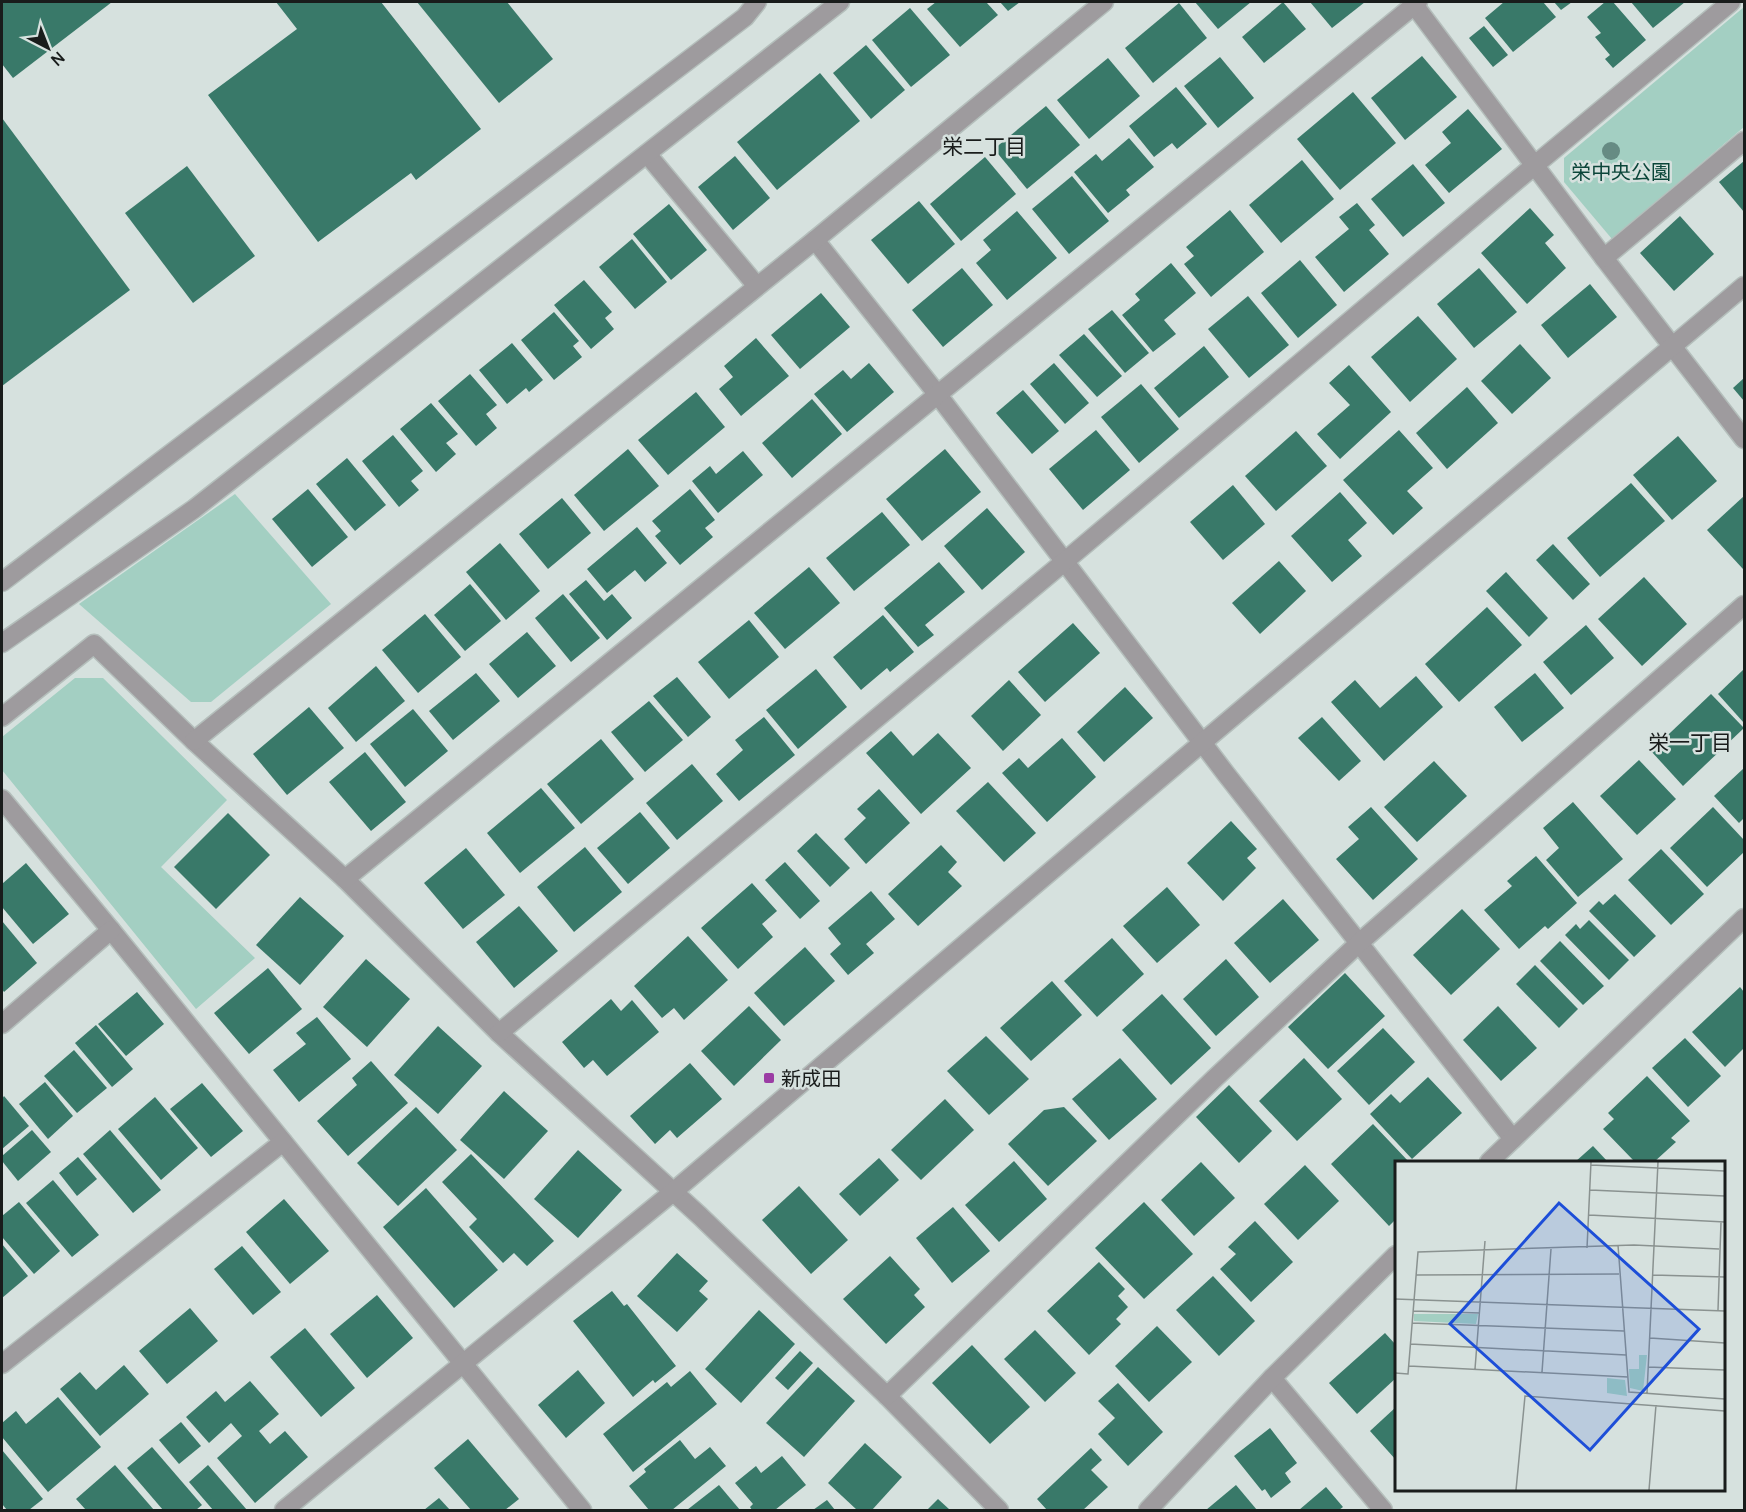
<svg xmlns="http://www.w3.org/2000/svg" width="1746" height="1512" font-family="Manrope,'Noto Sans JP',sans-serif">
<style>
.green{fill:#a3cfc2}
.building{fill:#397969}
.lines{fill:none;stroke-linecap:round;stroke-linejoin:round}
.pedestrian-casing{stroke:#b4bebb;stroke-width:21}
.minor-casing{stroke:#b4bebb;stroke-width:21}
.tertiary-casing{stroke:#b4bebb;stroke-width:21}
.pedestrian{stroke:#9e9b9e;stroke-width:18}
.minor{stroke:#9e9b9e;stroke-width:18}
.tertiary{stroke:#9e9b9e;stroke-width:18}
.tree{fill:#668b83}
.poi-dot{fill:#9b3ca4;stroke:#d6e1de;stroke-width:2}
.labels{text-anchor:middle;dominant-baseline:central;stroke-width:5;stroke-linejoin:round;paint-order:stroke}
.park-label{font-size:20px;fill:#0b4539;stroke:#d6e1de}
.poi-label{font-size:20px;fill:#191c1b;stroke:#d6e1de;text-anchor:start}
.neighbourhood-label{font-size:21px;fill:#191c1b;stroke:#d6e1de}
.inset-road{fill:none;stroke:#8a9290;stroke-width:1.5}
.view{fill:#1d4ed8;fill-opacity:0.15;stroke:#1d4ed8;stroke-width:3}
.inset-edge{fill:none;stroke:#191c1b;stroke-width:3}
</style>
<rect width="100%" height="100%" fill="#d6e1de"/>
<g class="green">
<polygon points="1744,7 1744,127 1612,239 1564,182 1564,158"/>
<polygon points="235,494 331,604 211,702 191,702 79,604"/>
<polygon points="75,678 103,678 227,800 161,867 255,958 196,1009 2,770 2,737"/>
</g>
<g class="building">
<polygon points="2,2 112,2 13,78 2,64"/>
<polygon points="276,2 381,2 481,129 416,180 411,173 318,242 208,95 297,29"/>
<polygon points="417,2 507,2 553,59 499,103"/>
<polygon points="936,2 986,2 998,15 960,47 927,9"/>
<polygon points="1000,2 1020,2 1008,11"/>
<polygon points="1195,2 1251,2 1218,29"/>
<polygon points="1283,2 1306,29 1264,63 1242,37"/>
<polygon points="1310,2 1365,2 1332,28"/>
<polygon points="1504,2 1543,2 1556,17 1513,52 1485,18"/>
<polygon points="1554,2 1572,2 1561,10"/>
<polygon points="1605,2 1613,2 1646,40 1613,68 1605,59 1610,55 1595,37 1601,33 1587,17"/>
<polygon points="1631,2 1685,2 1653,28"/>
<polygon points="1179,3 1207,38 1153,83 1125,48"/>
<polygon points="910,8 950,55 911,87 872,40"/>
<polygon points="1484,26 1508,55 1493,67 1469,38"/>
<polygon points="866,45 905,90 871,119 833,73"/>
<polygon points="1422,56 1457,97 1405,140 1371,98"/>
<polygon points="1220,57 1254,98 1218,128 1184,86"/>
<polygon points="1108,58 1140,96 1089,139 1057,100"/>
<polygon points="820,73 860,121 777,190 737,142"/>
<polygon points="1176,87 1207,124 1177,149 1172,143 1154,157 1129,126"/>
<polygon points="1353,92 1396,143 1340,190 1297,139"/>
<polygon points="1046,106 1080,145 1027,189 994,149"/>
<polygon points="1468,109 1502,149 1449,193 1425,165 1451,143 1442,132"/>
<polygon points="2,118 130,290 2,386"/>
<polygon points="1129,138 1154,167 1126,190 1130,195 1108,213 1074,172 1096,154 1102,161"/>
<polygon points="735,156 770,198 733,230 698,187"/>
<polygon points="985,157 1016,194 961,241 930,204"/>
<polygon points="1302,160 1334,199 1281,243 1249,205"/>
<polygon points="1744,161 1744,212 1719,182"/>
<polygon points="1413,164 1445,203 1403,237 1371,199"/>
<polygon points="187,166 255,256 193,303 125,213"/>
<polygon points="1072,176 1109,221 1069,254 1032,209"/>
<polygon points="919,201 955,244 908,284 871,240"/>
<polygon points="1357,203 1375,225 1369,230 1389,254 1344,292 1315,257 1349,229 1339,217"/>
<polygon points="669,204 707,250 671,280 633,234"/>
<polygon points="1530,208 1554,235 1545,243 1566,268 1527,304 1481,253"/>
<polygon points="1230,210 1264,252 1211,297 1184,264 1194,256 1186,247"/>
<polygon points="1017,211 1057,258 1007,300 976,263 991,250 983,240"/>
<polygon points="1680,216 1714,254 1674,291 1640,253"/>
<polygon points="632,239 667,282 635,309 599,267"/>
<polygon points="1300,260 1337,305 1298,338 1261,293"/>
<polygon points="1171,263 1196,293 1164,320 1176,334 1153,352 1122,315 1140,300 1135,294"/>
<polygon points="962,268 993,305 943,347 912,310"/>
<polygon points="1479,268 1517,312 1474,348 1437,304"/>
<polygon points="584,280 612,312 605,318 614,329 591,349 554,305"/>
<polygon points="1590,284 1617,317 1568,358 1541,325"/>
<polygon points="821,293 850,327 800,369 771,335"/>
<polygon points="1248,296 1289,345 1249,378 1208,329"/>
<polygon points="1112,310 1149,353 1125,373 1088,329"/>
<polygon points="554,312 579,341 573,346 582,357 554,380 521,340"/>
<polygon points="1418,316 1457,359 1410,402 1371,357"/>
<polygon points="1084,334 1122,376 1097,397 1059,355"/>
<polygon points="756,338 789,376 741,416 719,389 733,377 724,366"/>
<polygon points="512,343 543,380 529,392 526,388 507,404 479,370"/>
<polygon points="1520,344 1551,378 1512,414 1481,381"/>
<polygon points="1204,346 1229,377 1179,418 1154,388"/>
<polygon points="869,363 894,392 847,432 814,394 843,370 851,379"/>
<polygon points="1054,363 1089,403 1065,424 1030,384"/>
<polygon points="1349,365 1391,412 1340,459 1317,434 1350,405 1329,383"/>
<polygon points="470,374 497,405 486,414 497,428 476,446 438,401"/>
<polygon points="1744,378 1744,401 1733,388"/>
<polygon points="1141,384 1179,429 1139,463 1101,417"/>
<polygon points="1467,387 1498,423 1447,469 1416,433"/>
<polygon points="1023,390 1059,431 1032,454 996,413"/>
<polygon points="696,392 725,427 668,475 638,440"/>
<polygon points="812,399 842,434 792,478 762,443"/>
<polygon points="431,403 458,434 446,443 456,454 436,472 400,429"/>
<polygon points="1096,430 1130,470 1083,510 1049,469"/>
<polygon points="1399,430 1433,468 1407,491 1423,508 1393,535 1343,480"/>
<polygon points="1296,431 1327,466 1276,511 1245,476"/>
<polygon points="393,435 423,471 411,481 419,490 399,507 362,461"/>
<polygon points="1678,436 1717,481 1672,520 1633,475"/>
<polygon points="628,449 659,486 604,531 574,495"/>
<polygon points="945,449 981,492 922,541 886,499"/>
<polygon points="743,451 763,475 718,513 692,481 710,466 716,474"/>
<polygon points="347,458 386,505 355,531 316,484"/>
<polygon points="1631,483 1665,521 1600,577 1567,538"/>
<polygon points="1233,485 1265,524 1223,560 1190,522"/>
<polygon points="308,489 348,537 312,567 272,519"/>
<polygon points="690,489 715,520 705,528 713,537 680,565 655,536 661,531 652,521"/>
<polygon points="1340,492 1367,523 1348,540 1362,556 1332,582 1291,536"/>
<polygon points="1744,496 1744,568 1743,569 1707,530"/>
<polygon points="562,498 591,533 548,569 519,534"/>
<polygon points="987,508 1025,552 982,590 944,546"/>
<polygon points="882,512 910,545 854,591 826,558"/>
<polygon points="637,527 667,563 645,582 635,570 607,593 587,569"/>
<polygon points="500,543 540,591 506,620 466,572"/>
<polygon points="1553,544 1590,584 1573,600 1536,560"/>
<polygon points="1279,561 1306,591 1260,634 1232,603"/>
<polygon points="939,562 965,592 925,625 934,635 918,647 884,608"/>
<polygon points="809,567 840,603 785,649 754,613"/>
<polygon points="1506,572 1548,618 1529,637 1486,591"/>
<polygon points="1644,577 1687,624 1642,666 1598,619"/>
<polygon points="586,580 604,601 612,594 632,618 607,640 569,594"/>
<polygon points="470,584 501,621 465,651 434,615"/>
<polygon points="563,594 600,638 571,662 535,618"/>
<polygon points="1487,607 1522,645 1459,702 1425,664"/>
<polygon points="425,614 461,657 418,693 382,650"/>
<polygon points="883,615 914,652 890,672 887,668 861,690 833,657"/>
<polygon points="749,620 779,657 729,699 698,662"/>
<polygon points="1073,623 1100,653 1045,702 1018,672"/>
<polygon points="1586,625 1614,658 1571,695 1543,662"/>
<polygon points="527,632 556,666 518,698 489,664"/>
<polygon points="376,666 405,701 356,742 328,708"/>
<polygon points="816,669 847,707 798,749 766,710"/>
<polygon points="1744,669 1744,723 1718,694"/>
<polygon points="476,673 500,701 453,740 429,711"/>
<polygon points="1535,673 1564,708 1522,742 1494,707"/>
<polygon points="1416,676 1443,707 1384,761 1331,702 1355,680 1380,708"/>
<polygon points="677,677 711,717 688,737 653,696"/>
<polygon points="1009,680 1041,715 1003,751 971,716"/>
<polygon points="1125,687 1153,718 1104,762 1077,732"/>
<polygon points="1711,694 1744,728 1683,786 1651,751"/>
<polygon points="649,701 683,740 645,772 611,732"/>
<polygon points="309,707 344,748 287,795 253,754"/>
<polygon points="413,709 448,751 405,787 370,744"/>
<polygon points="764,717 795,755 739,801 716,774 743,750 735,740"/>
<polygon points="1322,717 1361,761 1339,781 1298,738"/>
<polygon points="891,731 913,756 938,733 971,768 921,814 866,753"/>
<polygon points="1062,738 1096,777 1047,822 1002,773 1019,758 1028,768"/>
<polygon points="601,739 634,779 581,824 547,784"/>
<polygon points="365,752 406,802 371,831 329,782"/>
<polygon points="1639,760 1676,799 1637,835 1600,796"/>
<polygon points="1434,761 1467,796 1417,842 1384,807"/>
<polygon points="692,764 723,801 677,840 646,803"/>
<polygon points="1744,768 1744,818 1739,823 1714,796"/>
<polygon points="988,782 1036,833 1004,862 956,811"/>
<polygon points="541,788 575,828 520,873 487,833"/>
<polygon points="879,789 910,823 866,864 844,839 866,818 857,809"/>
<polygon points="1573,802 1623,859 1578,897 1546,860 1559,848 1543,828"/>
<polygon points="1371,807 1418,859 1373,900 1336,859 1359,839 1348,827"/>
<polygon points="1713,807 1744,840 1744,852 1707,887 1670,848"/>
<polygon points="640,812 670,848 628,884 597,848"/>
<polygon points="228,813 270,855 216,909 174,867"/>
<polygon points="1231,821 1257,849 1247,858 1256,868 1223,901 1187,863"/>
<polygon points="816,833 850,868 830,887 797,851"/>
<polygon points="941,845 957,862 948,872 962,886 918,926 888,894"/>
<polygon points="585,847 622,892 574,932 537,887"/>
<polygon points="466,848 505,895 463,929 424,883"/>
<polygon points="1661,849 1704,894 1671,925 1628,880"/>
<polygon points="1536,856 1577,903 1548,929 1545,926 1519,949 1484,910 1512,886 1507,881"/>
<polygon points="785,862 820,901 800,919 765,880"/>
<polygon points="26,863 69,914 33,944 2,907 2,884"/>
<polygon points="752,883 777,911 762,924 773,937 738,969 701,928"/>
<polygon points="1167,887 1200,925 1157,963 1123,926"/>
<polygon points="871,891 895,919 866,944 874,953 848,975 830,954 841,944 828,928"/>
<polygon points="1615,894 1656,936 1634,957 1589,911 1599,901 1603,905"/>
<polygon points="300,897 344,936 300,985 256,945"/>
<polygon points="1283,899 1319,940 1270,983 1234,943"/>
<polygon points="519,906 558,951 514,988 476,942"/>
<polygon points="1462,909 1500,949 1451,995 1413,955"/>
<polygon points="1589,920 1629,960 1609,980 1565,935 1576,924 1580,929"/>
<polygon points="2,921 37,963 4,992 2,989"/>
<polygon points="688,936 728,980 684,1020 674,1008 662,1018 634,986"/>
<polygon points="1112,938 1144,974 1097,1017 1064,981"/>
<polygon points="1560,941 1604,986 1583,1005 1540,961"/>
<polygon points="805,947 835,981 784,1026 754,993"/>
<polygon points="366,959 410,999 367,1047 323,1007"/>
<polygon points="1226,959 1259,997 1216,1036 1183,999"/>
<polygon points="1535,965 1578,1009 1559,1028 1516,984"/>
<polygon points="268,968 302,1009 249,1054 214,1013"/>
<polygon points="1345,973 1385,1016 1328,1069 1288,1027"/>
<polygon points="1052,981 1082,1015 1031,1061 1000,1028"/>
<polygon points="1740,987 1744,992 1744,1048 1725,1067 1692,1032"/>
<polygon points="137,992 164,1024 126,1056 98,1024"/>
<polygon points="1162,994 1211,1048 1171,1085 1122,1030"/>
<polygon points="611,999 621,1011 632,1000 659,1032 607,1076 593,1060 584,1068 562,1042"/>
<polygon points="749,1006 781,1040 734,1086 701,1051"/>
<polygon points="1498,1006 1537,1048 1501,1081 1463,1040"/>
<polygon points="317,1017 351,1059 299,1102 273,1070 306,1044 296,1033"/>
<polygon points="96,1025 133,1069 112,1087 75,1043"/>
<polygon points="438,1026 482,1066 438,1114 394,1075"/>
<polygon points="1383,1028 1415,1062 1369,1105 1337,1071"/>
<polygon points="986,1036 1029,1079 989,1115 947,1071"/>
<polygon points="1685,1038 1721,1076 1688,1107 1652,1068"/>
<polygon points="74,1050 107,1088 77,1113 44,1076"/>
<polygon points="1120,1058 1157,1099 1109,1140 1072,1099"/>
<polygon points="1304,1058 1342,1099 1297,1141 1259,1101"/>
<polygon points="371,1061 408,1103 348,1156 317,1121 357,1085 352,1078"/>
<polygon points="690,1063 722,1099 677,1138 670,1130 655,1144 630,1116"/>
<polygon points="1647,1076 1690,1121 1671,1138 1676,1142 1654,1162 1635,1162 1603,1129 1614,1119 1608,1113"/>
<polygon points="1428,1077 1462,1113 1412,1159 1370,1114 1391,1094 1400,1103"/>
<polygon points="45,1082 73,1116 48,1139 19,1104"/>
<polygon points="202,1083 243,1131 211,1157 170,1109"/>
<polygon points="1229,1085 1272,1131 1239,1163 1196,1117"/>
<polygon points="504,1091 548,1131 504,1179 460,1140"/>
<polygon points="4,1096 29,1126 2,1149 2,1099"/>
<polygon points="155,1097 198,1148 161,1180 118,1129"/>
<polygon points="945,1099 974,1130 921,1180 891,1150"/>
<polygon points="416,1107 457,1150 398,1206 357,1163"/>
<polygon points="1064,1107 1097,1141 1048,1186 1008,1144 1044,1110"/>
<polygon points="1373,1124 1409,1162 1396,1162 1396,1219 1389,1226 1331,1164"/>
<polygon points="32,1130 51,1152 18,1181 2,1161 2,1156"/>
<polygon points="110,1130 161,1190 133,1213 83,1154"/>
<polygon points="1593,1146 1608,1162 1575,1162"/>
<polygon points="578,1150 622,1190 578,1238 534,1199"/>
<polygon points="471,1154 554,1241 527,1266 514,1253 503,1263 469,1227 477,1219 442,1182"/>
<polygon points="78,1157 97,1179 77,1196 59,1173"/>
<polygon points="879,1158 899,1180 860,1216 839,1194"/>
<polygon points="1014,1161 1047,1199 999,1242 965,1205"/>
<polygon points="1201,1162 1235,1198 1194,1236 1161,1200"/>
<polygon points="1305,1165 1339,1201 1298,1240 1264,1204"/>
<polygon points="53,1180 99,1235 72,1257 26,1203"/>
<polygon points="799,1186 848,1240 811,1274 762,1220"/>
<polygon points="426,1188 498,1270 454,1308 383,1227"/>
<polygon points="284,1199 329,1251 290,1284 246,1232"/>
<polygon points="19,1202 60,1251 34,1274 2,1237 2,1216"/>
<polygon points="1144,1202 1193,1254 1144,1299 1095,1248"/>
<polygon points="953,1207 990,1251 952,1283 916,1238"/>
<polygon points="1255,1221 1293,1262 1251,1302 1220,1269 1236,1254 1228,1247"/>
<polygon points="2,1244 28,1276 2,1298"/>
<polygon points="242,1246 281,1292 253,1315 214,1269"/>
<polygon points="677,1253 708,1281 699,1291 708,1299 677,1332 637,1296"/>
<polygon points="890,1256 920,1289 914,1295 925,1307 886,1344 843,1299"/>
<polygon points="1099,1262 1125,1289 1118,1296 1128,1307 1116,1319 1121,1324 1089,1355 1047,1311"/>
<polygon points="1213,1276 1255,1321 1219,1356 1176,1310"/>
<polygon points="612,1291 624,1306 627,1304 676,1366 655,1383 653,1380 633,1397 573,1321"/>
<polygon points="377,1295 413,1338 367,1378 330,1334"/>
<polygon points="190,1308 218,1341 167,1384 139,1351"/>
<polygon points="759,1310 795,1344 741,1403 705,1369"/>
<polygon points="1157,1326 1192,1362 1149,1402 1115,1366"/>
<polygon points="305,1328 355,1388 321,1417 270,1357"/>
<polygon points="1035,1330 1076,1373 1045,1402 1004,1359"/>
<polygon points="1385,1333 1396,1345 1396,1378 1357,1414 1329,1383"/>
<polygon points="972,1345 1030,1407 990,1444 932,1383"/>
<polygon points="800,1351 813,1363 788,1390 775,1378"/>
<polygon points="124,1365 149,1394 100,1436 60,1389 80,1372 96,1390"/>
<polygon points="818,1367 855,1401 804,1457 766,1423"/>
<polygon points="578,1370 605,1403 566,1438 538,1405"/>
<polygon points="690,1371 717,1404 633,1472 603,1434 667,1382 671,1387"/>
<polygon points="250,1381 279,1414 259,1431 270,1444 285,1431 308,1457 255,1503 217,1458 242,1436 231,1423 209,1443 186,1417 216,1391 225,1402"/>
<polygon points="1118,1383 1163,1432 1128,1466 1098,1434 1115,1418 1098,1401"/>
<polygon points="58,1397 101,1447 48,1492 2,1437 2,1423 16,1411 26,1424"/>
<polygon points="1396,1407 1396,1460 1370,1431"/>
<polygon points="181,1422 201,1446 179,1464 159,1440"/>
<polygon points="1270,1428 1297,1463 1285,1473 1291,1482 1271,1498 1265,1489 1262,1491 1234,1456"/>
<polygon points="468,1439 519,1499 505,1510 471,1510 434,1468"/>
<polygon points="680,1440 695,1459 710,1447 726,1466 672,1510 649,1510 629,1486 646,1472 644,1469"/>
<polygon points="865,1443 902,1477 872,1510 857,1510 828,1483"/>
<polygon points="152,1447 202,1505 196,1510 163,1510 127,1468"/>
<polygon points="1091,1448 1102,1460 1091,1470 1108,1487 1083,1510 1047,1510 1037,1499"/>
<polygon points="2,1450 43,1499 29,1510 7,1510 2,1504"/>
<polygon points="782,1456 806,1485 775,1510 752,1510 750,1507 753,1504 735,1483 756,1466 761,1473"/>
<polygon points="115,1465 154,1510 86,1510 76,1499"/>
<polygon points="208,1465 247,1510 213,1510 189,1482"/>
<polygon points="719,1485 740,1510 687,1510"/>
<polygon points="1236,1485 1257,1510 1206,1510"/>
<polygon points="1326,1487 1343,1507 1339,1510 1299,1510"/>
<polygon points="439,1498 450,1510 424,1510"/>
<polygon points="938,1499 950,1510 927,1510"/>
<polygon points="827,1500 835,1510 813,1510"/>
</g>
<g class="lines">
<g class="pedestrian-casing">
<g id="pedestrian">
<polyline points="647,154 756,285"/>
<polyline points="2,643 194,509 840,2"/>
</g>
</g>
<g class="minor-casing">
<g id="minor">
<polyline points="1412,2 1604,258 1744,439"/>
<polyline points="815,240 938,395 1226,774 1513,1139"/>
<polyline points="1604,258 1744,141"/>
<polyline points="2,717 94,644 194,741 345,879 499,1033 700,1216 887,1396 999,1510"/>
<polyline points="194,741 815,240 1104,2"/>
<polyline points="2,799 111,930 582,1510"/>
<polyline points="345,879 1418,2"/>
<polyline points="2,1024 111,930"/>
<polyline points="499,1033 1064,562 1535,165 1731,2"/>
<polyline points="1489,1162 1744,918"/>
<polyline points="2,1364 283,1142"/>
<polyline points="1272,1378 1383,1510"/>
<polyline points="887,1396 1214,1079 1359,943 1744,605"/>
<polyline points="1148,1510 1272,1378 1396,1255"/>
</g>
</g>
<g class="tertiary-casing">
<g id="tertiary">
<polyline points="2,582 745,17 757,2"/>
<polyline points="284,1510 673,1192 1203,742 1744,286"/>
</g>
</g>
<use href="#pedestrian" class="pedestrian"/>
<use href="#minor" class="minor"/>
<use href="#tertiary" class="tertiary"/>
</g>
<circle class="tree" cx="1611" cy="151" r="9"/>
<rect class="poi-dot" x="763" y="1072" width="12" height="12" rx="3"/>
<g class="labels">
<g class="park-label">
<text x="1621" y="171">栄中央公園</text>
</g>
<g class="poi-label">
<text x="781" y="1078">新成田</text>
</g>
<g class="neighbourhood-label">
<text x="984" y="146">栄二丁目</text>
<text x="1690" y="742">栄一丁目</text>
</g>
</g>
<g transform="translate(1395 1161)">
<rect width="330" height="330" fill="#d6e1de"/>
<path d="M 19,153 L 83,153 L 81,163 L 19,160 ZM 244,194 L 252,194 L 248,230 L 235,227 L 234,208 L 244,208 ZM 212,217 L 230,219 L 232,235 L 212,232 Z" fill="#a3cfc2"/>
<path class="inset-road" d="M 196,4 L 330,10M 195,29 L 330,35M 194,54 L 330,61M 223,84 L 234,231 L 330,238M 192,87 L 196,1M 21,114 L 224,113M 258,114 L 330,116M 0,138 L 330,150M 323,149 L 326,61M 18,150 L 85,152M 17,162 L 229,170M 255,177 L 330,182M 15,183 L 231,194M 14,205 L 233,216M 253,206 L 330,209M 80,208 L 90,80M 147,211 L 156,88M 0,212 L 13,213 L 23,91 L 239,84 L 324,88M 252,232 L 263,1M 121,329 L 130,235 L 330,250M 254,329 L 261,244"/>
<path class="view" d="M 164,42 L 304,168 L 195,289 L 55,163 Z"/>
<rect width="330" height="330" class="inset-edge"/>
</g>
<rect width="1746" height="1512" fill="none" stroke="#191c1b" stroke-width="6"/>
<g transform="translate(48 48) rotate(138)" stroke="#d6e1de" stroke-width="4.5" paint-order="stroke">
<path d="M0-4.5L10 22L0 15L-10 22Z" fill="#191c1b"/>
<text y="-9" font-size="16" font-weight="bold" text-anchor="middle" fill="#191c1b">N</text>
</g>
</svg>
